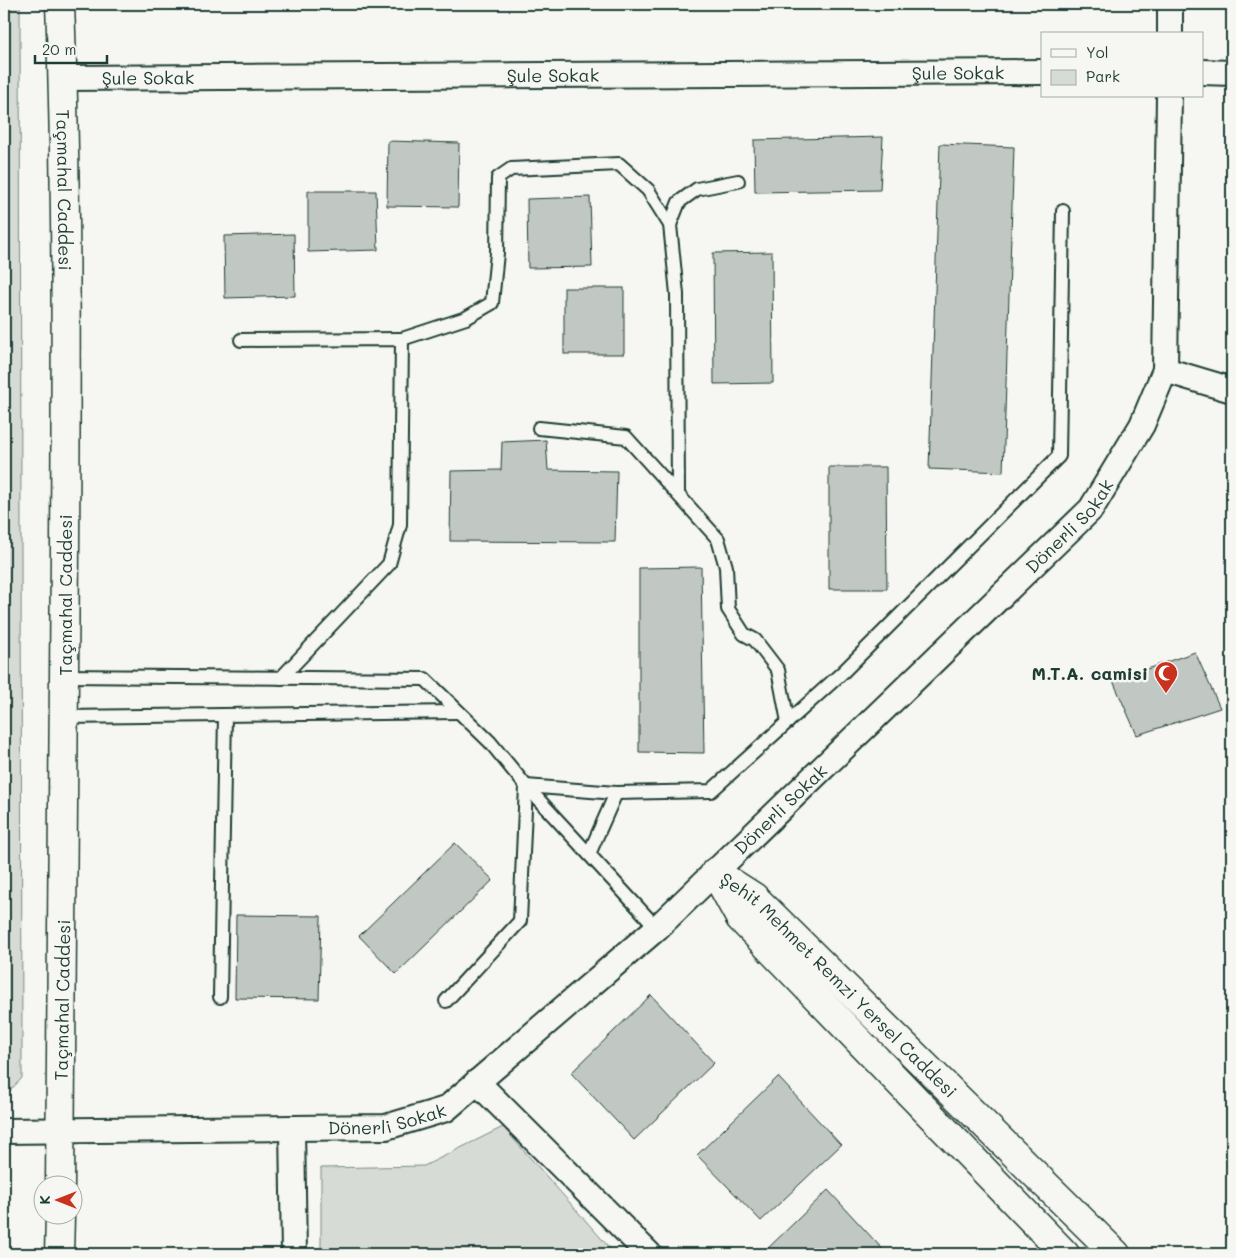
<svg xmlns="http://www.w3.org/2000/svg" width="1236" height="1258" font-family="Mali,sans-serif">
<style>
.green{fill:#d6dbd6;stroke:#7a8c85}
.building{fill:#c1c8c3;stroke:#1f3d34}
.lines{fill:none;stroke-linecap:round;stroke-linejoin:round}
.service-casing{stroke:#1f3d34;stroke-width:16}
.minor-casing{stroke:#1f3d34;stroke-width:28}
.tertiary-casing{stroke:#1f3d34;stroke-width:31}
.secondary-casing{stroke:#1f3d34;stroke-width:31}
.service{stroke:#f6f6f2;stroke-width:12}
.minor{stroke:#f6f6f2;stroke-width:24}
.tertiary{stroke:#f6f6f2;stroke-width:28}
.secondary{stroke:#f6f6f2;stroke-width:28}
.labels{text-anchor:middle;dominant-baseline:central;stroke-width:5;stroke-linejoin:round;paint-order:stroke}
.street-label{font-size:18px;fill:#1f3d34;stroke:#f6f6f2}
.poi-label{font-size:18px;font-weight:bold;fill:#1f3d34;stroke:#f6f6f2;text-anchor:end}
</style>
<rect width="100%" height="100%" fill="#f6f6f2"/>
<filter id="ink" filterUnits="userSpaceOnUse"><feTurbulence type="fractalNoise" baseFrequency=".02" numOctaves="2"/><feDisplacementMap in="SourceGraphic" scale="10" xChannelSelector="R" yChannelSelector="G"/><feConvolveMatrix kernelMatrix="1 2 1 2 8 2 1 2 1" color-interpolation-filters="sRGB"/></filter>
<g filter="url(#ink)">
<g class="green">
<polygon points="4,4 20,4 22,1078 4,1097"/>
<polygon points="503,1127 615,1254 321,1254 321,1168 424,1166"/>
</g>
<g class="building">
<polygon points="883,137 880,190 755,192 754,140"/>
<polygon points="388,141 459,143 458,207 387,206"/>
<polygon points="940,144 1014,147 1003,472 929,469"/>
<polygon points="308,191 376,191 378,250 308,252"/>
<polygon points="590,197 592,267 528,268 527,199"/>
<polygon points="294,234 295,296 225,298 224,236"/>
<polygon points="772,252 773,383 714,384 713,253"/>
<rect x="564" y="288" width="60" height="66"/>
<polygon points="546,440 548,470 617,471 615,542 450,541 451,471 501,470 502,442"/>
<polygon points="829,467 886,467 887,589 829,589"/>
<polygon points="701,567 704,753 639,752 639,568"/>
<polygon points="1195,652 1220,708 1137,735 1113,681"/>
<polygon points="455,843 493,880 396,974 359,936"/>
<polygon points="236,915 321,916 319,999 235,998"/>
<polygon points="651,995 714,1063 634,1140 571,1073"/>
<polygon points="778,1077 841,1145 761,1221 697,1155"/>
<polygon points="828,1190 887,1254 762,1254"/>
</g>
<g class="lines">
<g class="service-casing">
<g id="service">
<polyline points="670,225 679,202 697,189 738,181"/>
<polyline points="402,339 466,318 492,303 497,253 498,178 511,169 619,164 648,190 670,225 677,294 678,494"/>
<polyline points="241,340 402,339 400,525 389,564 281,678"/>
<polyline points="539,428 626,437 718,539 726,567 728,609 744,634 755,640 778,670 788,722"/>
<polyline points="64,676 425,679 490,742 526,786 657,928"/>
<polyline points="64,717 458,712"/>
<polyline points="589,854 616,793"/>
<polyline points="220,997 225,715"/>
<polyline points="446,1001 520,921 526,786 616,793 711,791 843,672 1059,456 1063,211"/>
</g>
</g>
<g class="minor-casing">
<g id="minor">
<polyline points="1170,34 1170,4"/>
<polyline points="1202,72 1232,73"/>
<path id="s1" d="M 63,78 L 1042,72"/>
<polyline points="1165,370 1232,390"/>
<polyline points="477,1082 649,1254"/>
<polyline points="292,1128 294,1254"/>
<path id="s2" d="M 4,1131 L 386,1127 L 446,1109 L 657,928 L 1091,509 L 1142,425 L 1165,370 L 1169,96"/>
</g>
</g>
<g class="tertiary-casing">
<g id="tertiary">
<path id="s3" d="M 60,4 C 67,186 66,368 65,550 C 64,762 63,974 60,1186"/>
<polyline points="59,1254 60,1216"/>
</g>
</g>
<g class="secondary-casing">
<g id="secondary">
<path id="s4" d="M 715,872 L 754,897 L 1116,1254"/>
<polyline points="716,874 740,918 1065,1254"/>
</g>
</g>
<use href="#service" class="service"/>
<use href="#minor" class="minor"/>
<use href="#tertiary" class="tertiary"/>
<use href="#secondary" class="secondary"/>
</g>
</g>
<defs>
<g id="mosque-pin" transform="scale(1.25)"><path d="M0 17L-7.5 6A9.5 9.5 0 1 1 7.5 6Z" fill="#c8321e" stroke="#f6f6f2"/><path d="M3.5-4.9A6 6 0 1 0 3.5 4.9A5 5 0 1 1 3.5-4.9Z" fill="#fff"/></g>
</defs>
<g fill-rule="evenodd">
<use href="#mosque-pin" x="1166" y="673"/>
</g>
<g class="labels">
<g class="street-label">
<text stroke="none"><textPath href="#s1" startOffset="895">Şule Sokak</textPath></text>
<text stroke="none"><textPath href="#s1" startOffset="490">Şule Sokak</textPath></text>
<text stroke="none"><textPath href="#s1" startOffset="85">Şule Sokak</textPath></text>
<text stroke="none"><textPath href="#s3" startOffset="186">Taçmahal Caddesi</textPath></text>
<text stroke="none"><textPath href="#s2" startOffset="1299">Dönerli Sokak</textPath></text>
<text transform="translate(65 595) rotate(-90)">Taçmahal Caddesi</text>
<text stroke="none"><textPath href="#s2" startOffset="894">Dönerli Sokak</textPath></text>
<text stroke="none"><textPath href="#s4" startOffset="168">Şehit Mehmet Remzi Yersel Caddesi</textPath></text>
<text transform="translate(62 1000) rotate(-89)">Taçmahal Caddesi</text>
<text stroke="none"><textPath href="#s2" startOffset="384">Dönerli Sokak</textPath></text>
</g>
<g class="poi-label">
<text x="1148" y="673">M.T.A. camisi</text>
</g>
</g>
<rect width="1236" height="1258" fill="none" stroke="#f6f6f2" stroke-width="20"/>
<rect x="10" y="10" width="1216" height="1238" fill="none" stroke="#1f3d34" stroke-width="2" filter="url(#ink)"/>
<rect x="1041" y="32" width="162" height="65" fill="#f6f6f2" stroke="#a0aca6"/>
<rect x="1051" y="49" width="25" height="8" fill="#f6f6f2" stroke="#a0aca6"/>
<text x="1086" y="58" font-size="15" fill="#1f3d34">Yol</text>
<rect x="1051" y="70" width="25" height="15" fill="#d6dbd6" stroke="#a0aca6"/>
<text x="1086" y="82" font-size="15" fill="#1f3d34">Park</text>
<g transform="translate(58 1200) rotate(270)"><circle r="24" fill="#f6f6f2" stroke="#a0aca6"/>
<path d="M0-4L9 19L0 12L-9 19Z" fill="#c8321e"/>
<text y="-8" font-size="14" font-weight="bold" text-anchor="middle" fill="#1f3d34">K</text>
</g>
<path d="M35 55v8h72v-8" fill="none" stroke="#1f3d34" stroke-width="2.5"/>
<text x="42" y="55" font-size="15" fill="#1f3d34" stroke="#f6f6f2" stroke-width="4" paint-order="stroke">20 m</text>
</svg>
